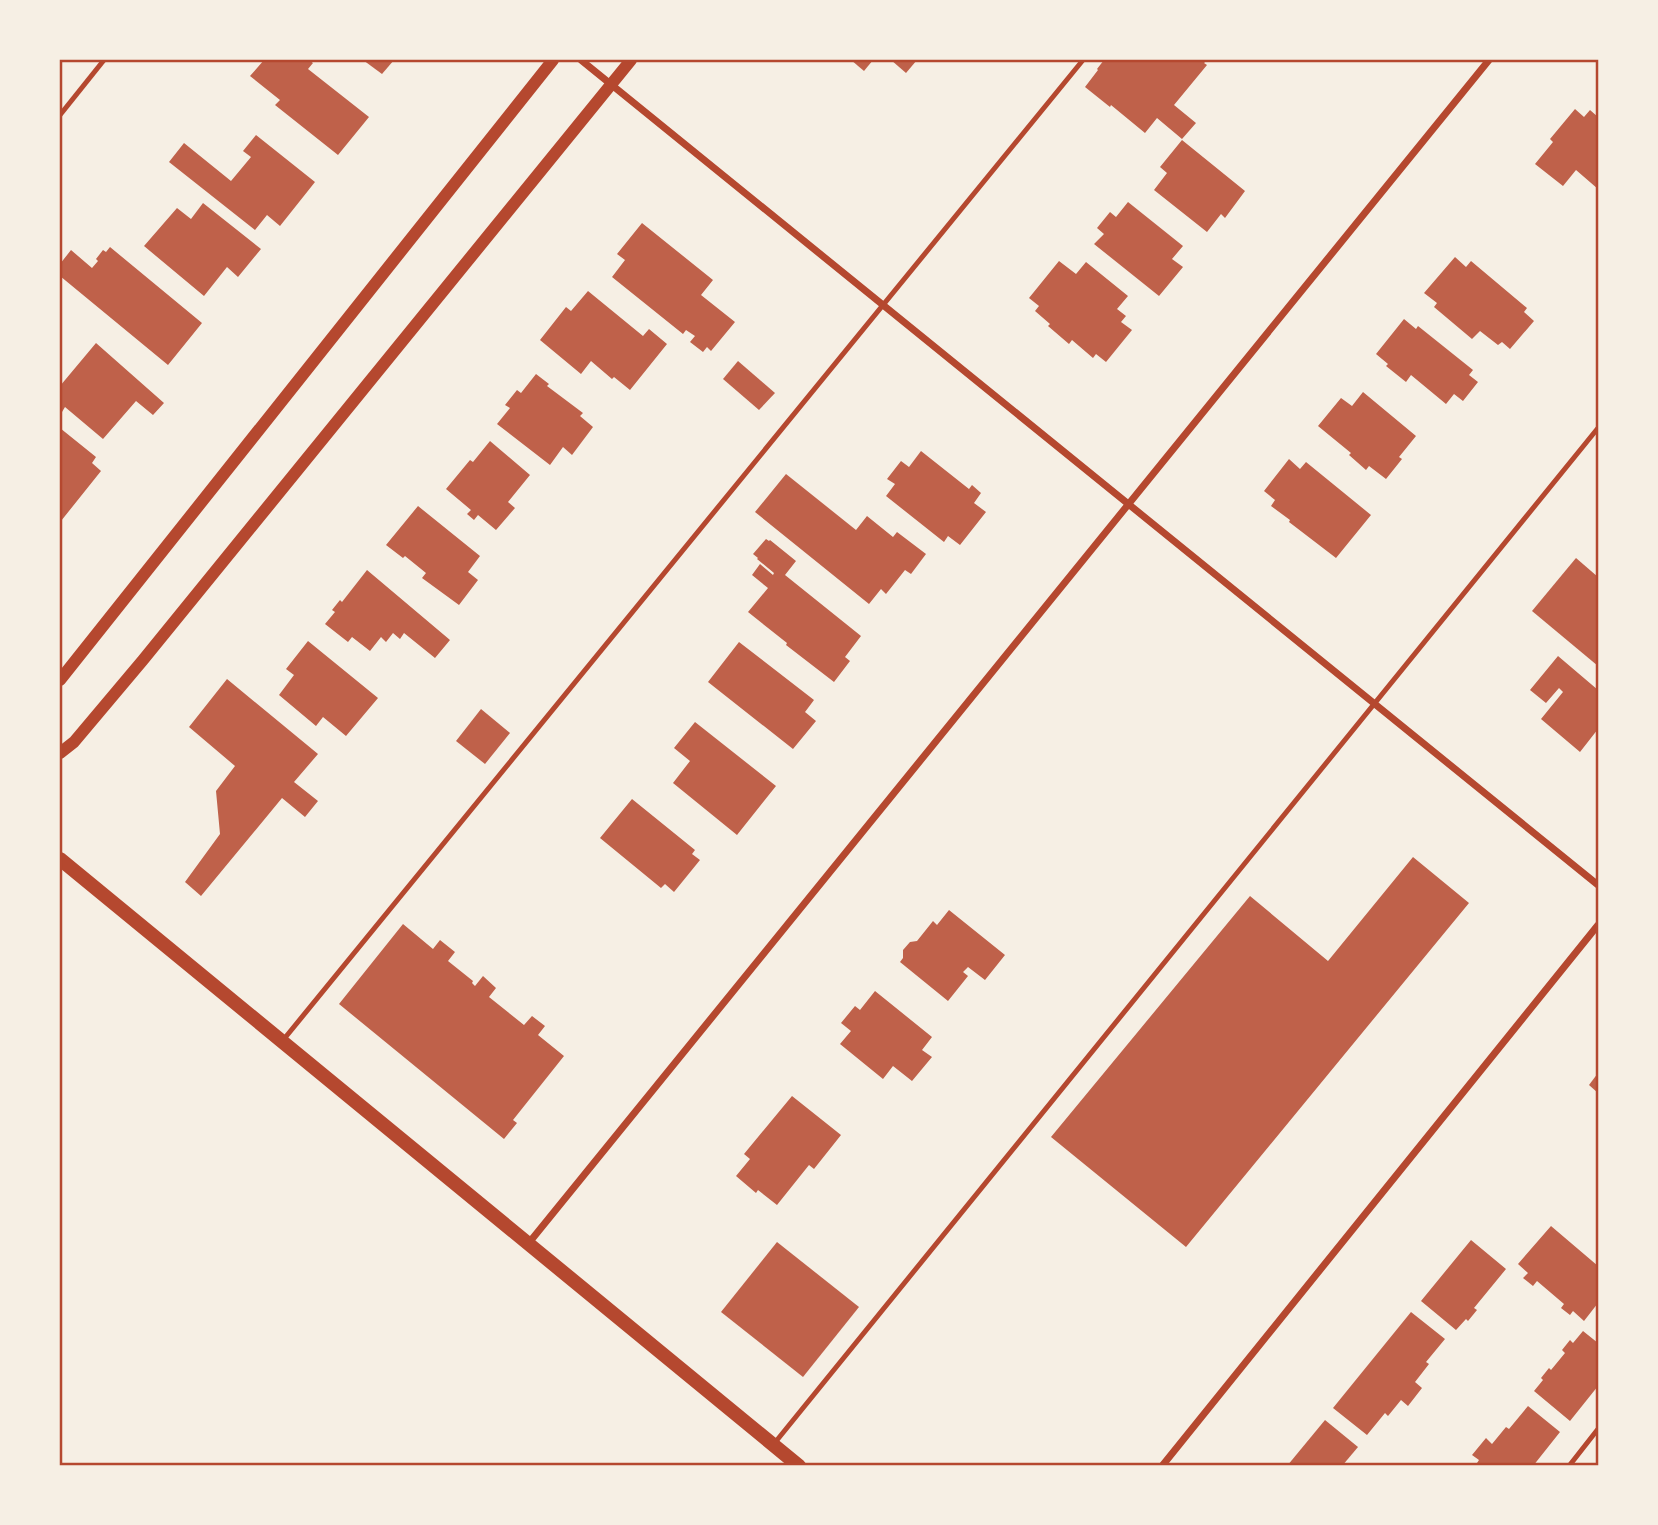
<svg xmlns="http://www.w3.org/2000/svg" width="1658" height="1525" font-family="'Open Sans',sans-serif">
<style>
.building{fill:#bf614a}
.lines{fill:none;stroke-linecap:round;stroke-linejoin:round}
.service{stroke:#b5482f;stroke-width:5}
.minor{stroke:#b5482f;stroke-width:7}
.tertiary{stroke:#b5482f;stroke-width:12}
.secondary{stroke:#b5482f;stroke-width:14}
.neatline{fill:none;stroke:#b5482f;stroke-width:2.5}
</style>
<rect width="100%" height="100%" fill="#f6efe4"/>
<g class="building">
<polygon points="264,60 309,60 313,63 308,69 369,117 338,155 275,105 280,100 250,76"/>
<polygon points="363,60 394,60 382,74"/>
<polygon points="851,60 873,60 864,71"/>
<polygon points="891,60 917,60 906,73"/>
<polygon points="1104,60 1207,60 1204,63 1207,65 1174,105 1196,123 1182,139 1157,118 1145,133 1111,105 1110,107 1085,87 1098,70 1097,69"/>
<polygon points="1575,109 1584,117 1590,110 1598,117 1598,189 1576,170 1563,186 1535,164 1553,142 1550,139"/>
<polygon points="256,135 315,182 280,226 267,215 255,230 169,162 184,143 231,181 251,157 243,151"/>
<polygon points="1182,140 1245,191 1225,218 1221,214 1207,232 1154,190 1167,173 1160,167"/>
<polygon points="1128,202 1183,246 1172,259 1183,267 1159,296 1094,244 1104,234 1097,228 1110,212 1116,217"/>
<polygon points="203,203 261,249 238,277 227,267 204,296 144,246 177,208 191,219"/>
<polygon points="642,223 713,280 701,295 735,322 711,351 707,347 703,352 690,342 695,336 686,330 683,334 612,277 625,260 617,254"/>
<polygon points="110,247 202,323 168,365 60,276 60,264 71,250 92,268 98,261 96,259 103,250 106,252"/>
<polygon points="1455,257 1466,267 1471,261 1527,308 1524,312 1534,321 1510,349 1502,342 1498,345 1480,331 1472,339 1434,307 1437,303 1424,293"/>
<polygon points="1059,261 1076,274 1086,262 1128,296 1117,309 1126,316 1121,322 1132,330 1106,362 1096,354 1093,358 1072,340 1069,344 1048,326 1050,324 1035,311 1039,306 1029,298"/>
<polygon points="588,291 643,336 649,329 667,344 630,390 614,377 612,379 591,361 581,374 540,340 566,307 571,311"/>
<polygon points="1404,319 1416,329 1418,326 1473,370 1469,375 1478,382 1463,401 1454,394 1446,404 1411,375 1406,382 1386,366 1388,364 1376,354"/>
<polygon points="96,343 164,403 153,415 136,401 103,439 65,407 62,412 60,410 60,386"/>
<polygon points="738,361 775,393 759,410 723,379"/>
<polygon points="536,374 549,384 547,386 583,413 580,416 593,427 572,455 563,447 550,465 497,424 510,408 505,405 517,390 521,393"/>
<polygon points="1363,392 1416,436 1399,457 1402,459 1386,479 1369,466 1366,470 1349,455 1351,453 1318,426 1341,398 1352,406"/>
<polygon points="60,428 96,457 92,463 101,471 61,521 60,519"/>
<polygon points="490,441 530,475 508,502 515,508 496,530 478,515 474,520 467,514 471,510 446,489 470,460 473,462"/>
<polygon points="921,451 969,489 972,485 981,493 974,503 986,512 960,545 948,536 944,542 886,496 895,484 887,479 901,461 909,467"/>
<polygon points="1289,459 1300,469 1306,462 1371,515 1336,558 1289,522 1290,520 1271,506 1275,500 1264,491"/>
<polygon points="786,474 856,530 867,516 893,537 897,532 926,554 911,574 905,570 886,594 881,589 869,604 755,512"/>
<polygon points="418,506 480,556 468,572 478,580 459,605 422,578 426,573 405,556 403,558 386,545"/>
<polygon points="766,539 769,541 770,540 796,561 785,575 861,636 845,657 850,661 834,682 786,645 787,643 748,612 768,588 752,575 760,564 773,575 774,573 757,559 758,558 753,554"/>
<polygon points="1576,558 1598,577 1598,666 1532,611"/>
<polygon points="367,570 450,640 435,658 404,633 400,639 393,633 386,642 381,637 370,651 352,637 348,642 325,624 335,612 332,610 340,600 342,602"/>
<polygon points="308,641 378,698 346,736 323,717 316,726 279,695 294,675 286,669"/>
<polygon points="739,642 814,700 805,712 816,721 793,749 708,682"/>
<polygon points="1558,656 1598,690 1598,729 1580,752 1541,719 1563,692 1559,688 1546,703 1530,690"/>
<polygon points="227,679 318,754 294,782 318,801 305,817 282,798 201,896 185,882 220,834 216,791 235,766 189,727"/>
<polygon points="481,709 510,733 485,764 456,741"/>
<polygon points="695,722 776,786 737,835 673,783 690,761 674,748"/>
<polygon points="632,799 695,850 692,854 700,860 674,892 665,884 661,888 600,838"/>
<polygon points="1413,857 1469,903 1186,1247 1051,1137 1250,896 1328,961"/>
<polygon points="949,910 1005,955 985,980 968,967 963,972 968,976 948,1001 900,962 903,958 903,950 910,942 917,941 933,921 937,925"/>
<polygon points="403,924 433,949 440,940 455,952 448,961 473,981 472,983 475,986 483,976 496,988 489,997 524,1025 532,1016 545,1026 538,1035 564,1056 513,1120 517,1123 504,1139 339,1004"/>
<polygon points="875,991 932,1037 922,1050 932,1057 912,1081 893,1066 883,1079 840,1044 851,1031 841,1023 855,1006 860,1010"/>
<polygon points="1598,1073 1598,1093 1589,1085"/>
<polygon points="792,1096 841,1135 814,1169 809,1165 777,1205 758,1190 756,1193 736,1176 750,1159 744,1154"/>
<polygon points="1551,1226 1598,1266 1598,1303 1584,1321 1573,1311 1570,1315 1561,1308 1564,1304 1537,1281 1533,1286 1523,1278 1528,1273 1518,1264"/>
<polygon points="1471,1240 1506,1269 1474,1308 1477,1310 1468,1321 1466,1319 1456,1330 1421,1301"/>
<polygon points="777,1242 859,1307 803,1377 721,1312"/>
<polygon points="1411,1312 1445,1339 1426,1362 1429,1364 1415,1382 1422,1388 1408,1406 1401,1400 1388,1416 1385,1413 1367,1435 1333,1408"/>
<polygon points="1583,1331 1598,1343 1598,1386 1570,1421 1534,1391 1543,1380 1541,1378 1549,1368 1551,1370 1565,1353 1562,1350 1570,1340 1573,1343"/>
<polygon points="1528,1406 1560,1432 1533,1466 1475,1466 1479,1460 1472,1455 1486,1438 1492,1444 1506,1427 1509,1429"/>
<polygon points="1325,1420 1358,1447 1342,1466 1287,1466"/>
</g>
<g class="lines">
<g class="service">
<polyline points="60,115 104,60"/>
<polyline points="284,1039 1083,60"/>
<polyline points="773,1445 1598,428"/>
<polyline points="1569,1466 1598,1429"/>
</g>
<g class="minor">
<polyline points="581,60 1598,885"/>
<polyline points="528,1244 1489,60"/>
<polyline points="1162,1466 1598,925"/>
</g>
<g class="tertiary">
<polyline points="60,680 553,60"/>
<polyline points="60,753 74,742 143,660 631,60"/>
</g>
<polyline class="secondary" points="60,859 799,1466"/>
</g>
<rect width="1658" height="1525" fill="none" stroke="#f6efe4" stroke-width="122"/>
<rect x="61" y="61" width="1536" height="1403" class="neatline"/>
</svg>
